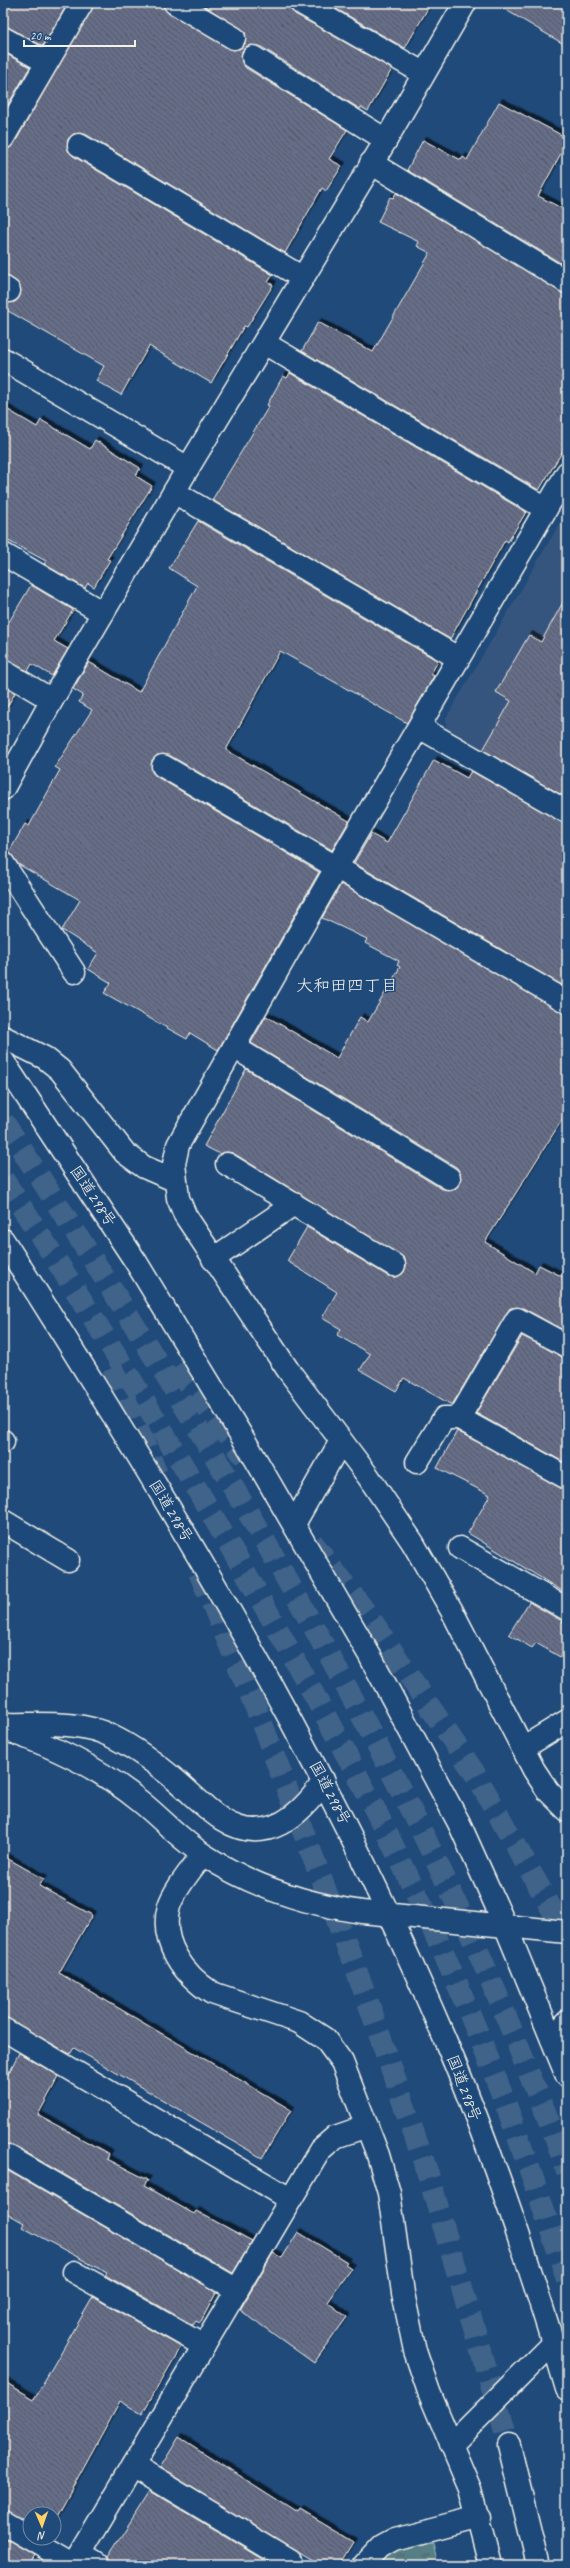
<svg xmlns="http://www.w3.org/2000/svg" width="570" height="2568" font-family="Caveat,'Klee One',sans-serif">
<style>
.built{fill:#34547e}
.grass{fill:url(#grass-tufts);stroke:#a4b8b6}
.building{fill:url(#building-back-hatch);stroke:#f4f1e8;filter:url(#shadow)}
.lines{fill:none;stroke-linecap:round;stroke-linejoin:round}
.highway-tunnel{stroke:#3f638a;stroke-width:22;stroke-dasharray:22 11;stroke-linecap:butt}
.lane-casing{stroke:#f4f1e8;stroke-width:25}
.street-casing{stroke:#f4f1e8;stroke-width:25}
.secondary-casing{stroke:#f4f1e8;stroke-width:25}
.highway-casing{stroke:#f4f1e8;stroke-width:25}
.lane{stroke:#1f4a7a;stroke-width:22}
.street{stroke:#1f4a7a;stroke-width:22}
.secondary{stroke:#1f4a7a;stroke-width:22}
.highway{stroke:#1f4a7a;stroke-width:22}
.labels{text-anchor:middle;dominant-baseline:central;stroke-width:3;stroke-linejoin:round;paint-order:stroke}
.street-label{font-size:16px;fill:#f4f1e8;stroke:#1f4a7a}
.neighbourhood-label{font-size:17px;fill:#f4f1e8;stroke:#1f4a7a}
</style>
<defs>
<pattern id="grass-tufts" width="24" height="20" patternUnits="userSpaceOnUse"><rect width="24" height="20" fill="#557e85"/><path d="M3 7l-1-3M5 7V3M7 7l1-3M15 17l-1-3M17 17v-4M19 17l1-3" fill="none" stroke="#506669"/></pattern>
<pattern id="building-back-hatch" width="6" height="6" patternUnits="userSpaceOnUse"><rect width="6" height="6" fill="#656d88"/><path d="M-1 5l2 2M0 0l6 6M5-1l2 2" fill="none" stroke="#565964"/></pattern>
<filter id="shadow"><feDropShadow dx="3.5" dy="-3.5" stdDeviation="0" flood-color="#0009"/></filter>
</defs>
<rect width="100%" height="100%" fill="#1f4a7a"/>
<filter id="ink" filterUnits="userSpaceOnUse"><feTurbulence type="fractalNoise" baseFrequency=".025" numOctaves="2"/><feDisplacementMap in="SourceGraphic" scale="8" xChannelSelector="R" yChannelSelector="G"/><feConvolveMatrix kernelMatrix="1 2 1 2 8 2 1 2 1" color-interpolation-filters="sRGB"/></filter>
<g filter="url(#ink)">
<polygon class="built" points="567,511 567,801 446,732 446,718"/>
<polygon class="grass" points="432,2543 437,2565 378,2565 399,2548"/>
<g class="building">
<polygon points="3,3 68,3 43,46 3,26"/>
<polygon points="94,3 163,3 169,14 234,50 245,44 245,32 200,3 289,3 295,14 392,69 368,111 361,107 360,109 260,46 247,46 242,51 242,63 246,68 347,130 329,159 342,166 326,191 322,188 285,253 85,134 73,134 68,139 68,151 73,156 273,275 268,282 273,285 247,327 244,326 211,383 149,346 121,395 96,381 104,366 3,308 3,302 15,302 21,291 16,281 3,275 3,150 14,144"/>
<polygon points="326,3 431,3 405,48"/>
<polygon points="494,3 567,3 567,46"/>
<polygon points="3,52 30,67 3,113"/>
<polygon points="499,102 567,138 567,142 538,196 567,211 567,267 407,170 423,140 461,160 463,157 467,160"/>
<polygon points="396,193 567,294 567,444 539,490 302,351 318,322 373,352 430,253 417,246 419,242 378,222 390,197 393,198"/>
<polygon points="290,373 526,512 508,542 505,540 450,639 212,500 269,406 267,405 283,376 287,378"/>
<polygon points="3,407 37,427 41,420 90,449 95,440 140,468 136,476 152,486 107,559 110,560 94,587 88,583 85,588 44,564 46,561 3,538"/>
<polygon points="198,521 438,661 431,674 434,676 407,723 280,651 226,750 349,821 332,850 169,755 157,755 152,760 152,772 157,777 319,872 218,1050 190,1033 187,1039 104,993 111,983 88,969 98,953 62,930 80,900 18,864 9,852 25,824 29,826 60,770 55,767 92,710 79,702 83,695 73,689 89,662 139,692 197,586 169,568"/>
<polygon points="31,585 73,610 54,641 68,649 52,676 32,664 28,671 3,659 3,632"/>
<polygon points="567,595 567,798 483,750 511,701 496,692 529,635 541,642"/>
<polygon points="3,686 15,693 3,714"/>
<polygon points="434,760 467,778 471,771 567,824 567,988 354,863 371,834 387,843"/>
<polygon points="341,884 567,1014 567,1112 485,1242 535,1273 539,1265 567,1279 567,1332 523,1308 510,1308 452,1405 404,1378 396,1391 360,1370 370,1354 337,1335 341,1329 322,1318 337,1292 287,1261 307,1227 388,1276 394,1277 404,1272 406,1266 405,1259 233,1153 227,1152 220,1154 204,1146 246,1069 442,1189 455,1189 460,1184 460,1172 456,1167 251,1043 266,1016 337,1058 360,1017 368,1022 400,967 397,965 399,961 365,943 367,939 322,918"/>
<polygon points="522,1336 567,1358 567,1464 476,1413"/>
<polygon points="457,1431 567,1490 567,1594 468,1533 490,1495 437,1468"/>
<polygon points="529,1602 567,1624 567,1661 536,1643 532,1648 509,1634"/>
<polygon points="3,1856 44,1879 39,1886 92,1915 59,1973 291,2110 262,2158 74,2048 70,2054 3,2016"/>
<polygon points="19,2053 59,2076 38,2115 109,2154 107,2159 148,2180 144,2186 194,2214 196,2211 252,2241 233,2273 15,2146 3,2146 3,2084"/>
<polygon points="3,2168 220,2294 216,2293 200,2323 196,2321 193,2325 105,2275 107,2273 22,2227 24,2223 3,2211"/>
<polygon points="298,2232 347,2262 345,2264 351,2268 327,2302 347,2317 314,2363 240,2310 273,2253 282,2258"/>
<polygon points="93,2297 181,2347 142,2414 120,2401 54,2521 54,2514 30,2514 30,2524 3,2511 3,2381 34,2399"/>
<polygon points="179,2437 298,2513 300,2510 354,2542 340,2565 320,2565 160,2468"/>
<polygon points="150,2491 263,2559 259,2565 109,2565 107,2558"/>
<polygon points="3,2537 34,2555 28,2565 3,2565"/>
</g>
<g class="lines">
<g class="highway-tunnel">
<path d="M 3,1121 C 145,1337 281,1556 399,1787 C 447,1879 490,1974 528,2071 C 542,2104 556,2137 567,2172"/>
<path d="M 3,1179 C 93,1314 177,1452 257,1593 C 314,1694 371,1796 420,1902 C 478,2024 525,2150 567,2279"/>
<polyline points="175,1367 245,1457"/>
<polyline points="112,1368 157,1474"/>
<polyline points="312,1542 368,1615 474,1772 567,1936"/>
<polyline points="199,1572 256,1708 366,1996 427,2171 509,2445"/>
</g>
<g class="lane-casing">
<g id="lane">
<polyline points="3,2029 290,2199"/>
<polyline points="9,2157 237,2290"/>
<polyline points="74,2272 204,2346"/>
<polyline points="133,2466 289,2560"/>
<polyline points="3,2523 75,2565"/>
<polyline points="81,2555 97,2565"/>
</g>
</g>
<g class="street-casing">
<g id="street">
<polyline points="175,3 234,38"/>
<polyline points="301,3 423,73"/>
<polyline points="3,38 46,62"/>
<polyline points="253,57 386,140"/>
<polyline points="3,138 82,3"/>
<polyline points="79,145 303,278"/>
<polyline points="371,163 567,282"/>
<polyline points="3,287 9,291"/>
<polyline points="264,343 546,509"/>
<polyline points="3,359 188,468"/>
<polyline points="567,473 336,868 183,1136 178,1145 174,1164 178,1198 185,1215 288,1370 368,1476 413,1543 452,1611 534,1770 548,1791 567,1810"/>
<polyline points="174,492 458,658"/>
<polyline points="3,554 103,613"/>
<polyline points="3,671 52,700"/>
<polyline points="419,727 567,812"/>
<polyline points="163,766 567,1002"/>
<polyline points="3,789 52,700 188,468 386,140 465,3"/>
<polyline points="3,863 74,972"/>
<polyline points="234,1047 449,1178"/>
<polyline points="227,1164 394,1265"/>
<polyline points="213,1259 294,1204"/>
<polyline points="567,1346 517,1319 459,1418 567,1478"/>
<polyline points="3,1442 3,1441"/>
<polyline points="417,1462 444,1418 459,1418"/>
<polyline points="3,1521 68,1560"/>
<polyline points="294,1524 341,1441"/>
<polyline points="460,1548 567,1609"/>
<polyline points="523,1748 567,1721"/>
<path d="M 202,1854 C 192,1870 175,1888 169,1906 C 159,1942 184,1975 212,1993 L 299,2022 L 325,2039 L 342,2062 L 378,2155 L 389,2193 L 403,2293 L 415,2351 L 429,2392 L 470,2489 L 490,2565"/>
<polyline points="451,2445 553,2343"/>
<polyline points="74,2565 320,2150 335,2137 367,2126"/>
<polyline points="364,2565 382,2546 395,2539 479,2517"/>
</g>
</g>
<g class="secondary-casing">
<path id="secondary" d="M 3,1729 C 54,1746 100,1768 141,1802 C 162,1819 181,1840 204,1855 C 253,1887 304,1904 362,1912 L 567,1932"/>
</g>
<g class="highway-casing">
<g id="highway">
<polyline points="3,1037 45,1058 60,1070 125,1153 144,1167 174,1180"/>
<polyline points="3,1061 136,1262 252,1453 370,1656 459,1823 505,1925 567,2076"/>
<path d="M 3,1240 C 41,1298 77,1357 113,1415 C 238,1617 353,1823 446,2042 C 494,2155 532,2272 567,2389"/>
<path d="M 3,1724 C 37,1725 80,1720 111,1736 C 136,1748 158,1765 179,1783 C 193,1795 207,1810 223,1820 C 266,1847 301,1815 324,1781"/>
<polyline points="552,2039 567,2022"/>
<polyline points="509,2445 538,2565"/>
</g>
</g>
<use href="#lane" class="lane"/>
<use href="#street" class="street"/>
<use href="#secondary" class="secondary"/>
<use href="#highway" class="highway"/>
</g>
</g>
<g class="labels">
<g class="street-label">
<text transform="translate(93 1196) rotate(56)">国道298号</text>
<text transform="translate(171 1511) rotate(59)">国道298号</text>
<text transform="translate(330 1793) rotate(62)">国道298号</text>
<text transform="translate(464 2088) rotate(69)">国道298号</text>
</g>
<g class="neighbourhood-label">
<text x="347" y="985">大和田四丁目</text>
</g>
</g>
<rect width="570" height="2568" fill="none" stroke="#1f4a7a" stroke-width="16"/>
<rect x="8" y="8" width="554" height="2552" fill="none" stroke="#f4f1e8" stroke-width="1.5" filter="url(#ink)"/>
<g transform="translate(42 2526) rotate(178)"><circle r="19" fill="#1f4a7a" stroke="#748da6"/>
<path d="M0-3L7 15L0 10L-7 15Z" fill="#ffd166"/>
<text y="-6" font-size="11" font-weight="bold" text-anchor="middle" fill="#f4f1e8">N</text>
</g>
<path d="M24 40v6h111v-6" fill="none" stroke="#f4f1e8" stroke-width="2"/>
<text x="30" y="40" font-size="12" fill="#f4f1e8" stroke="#1f4a7a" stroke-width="3" paint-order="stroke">20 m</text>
</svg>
